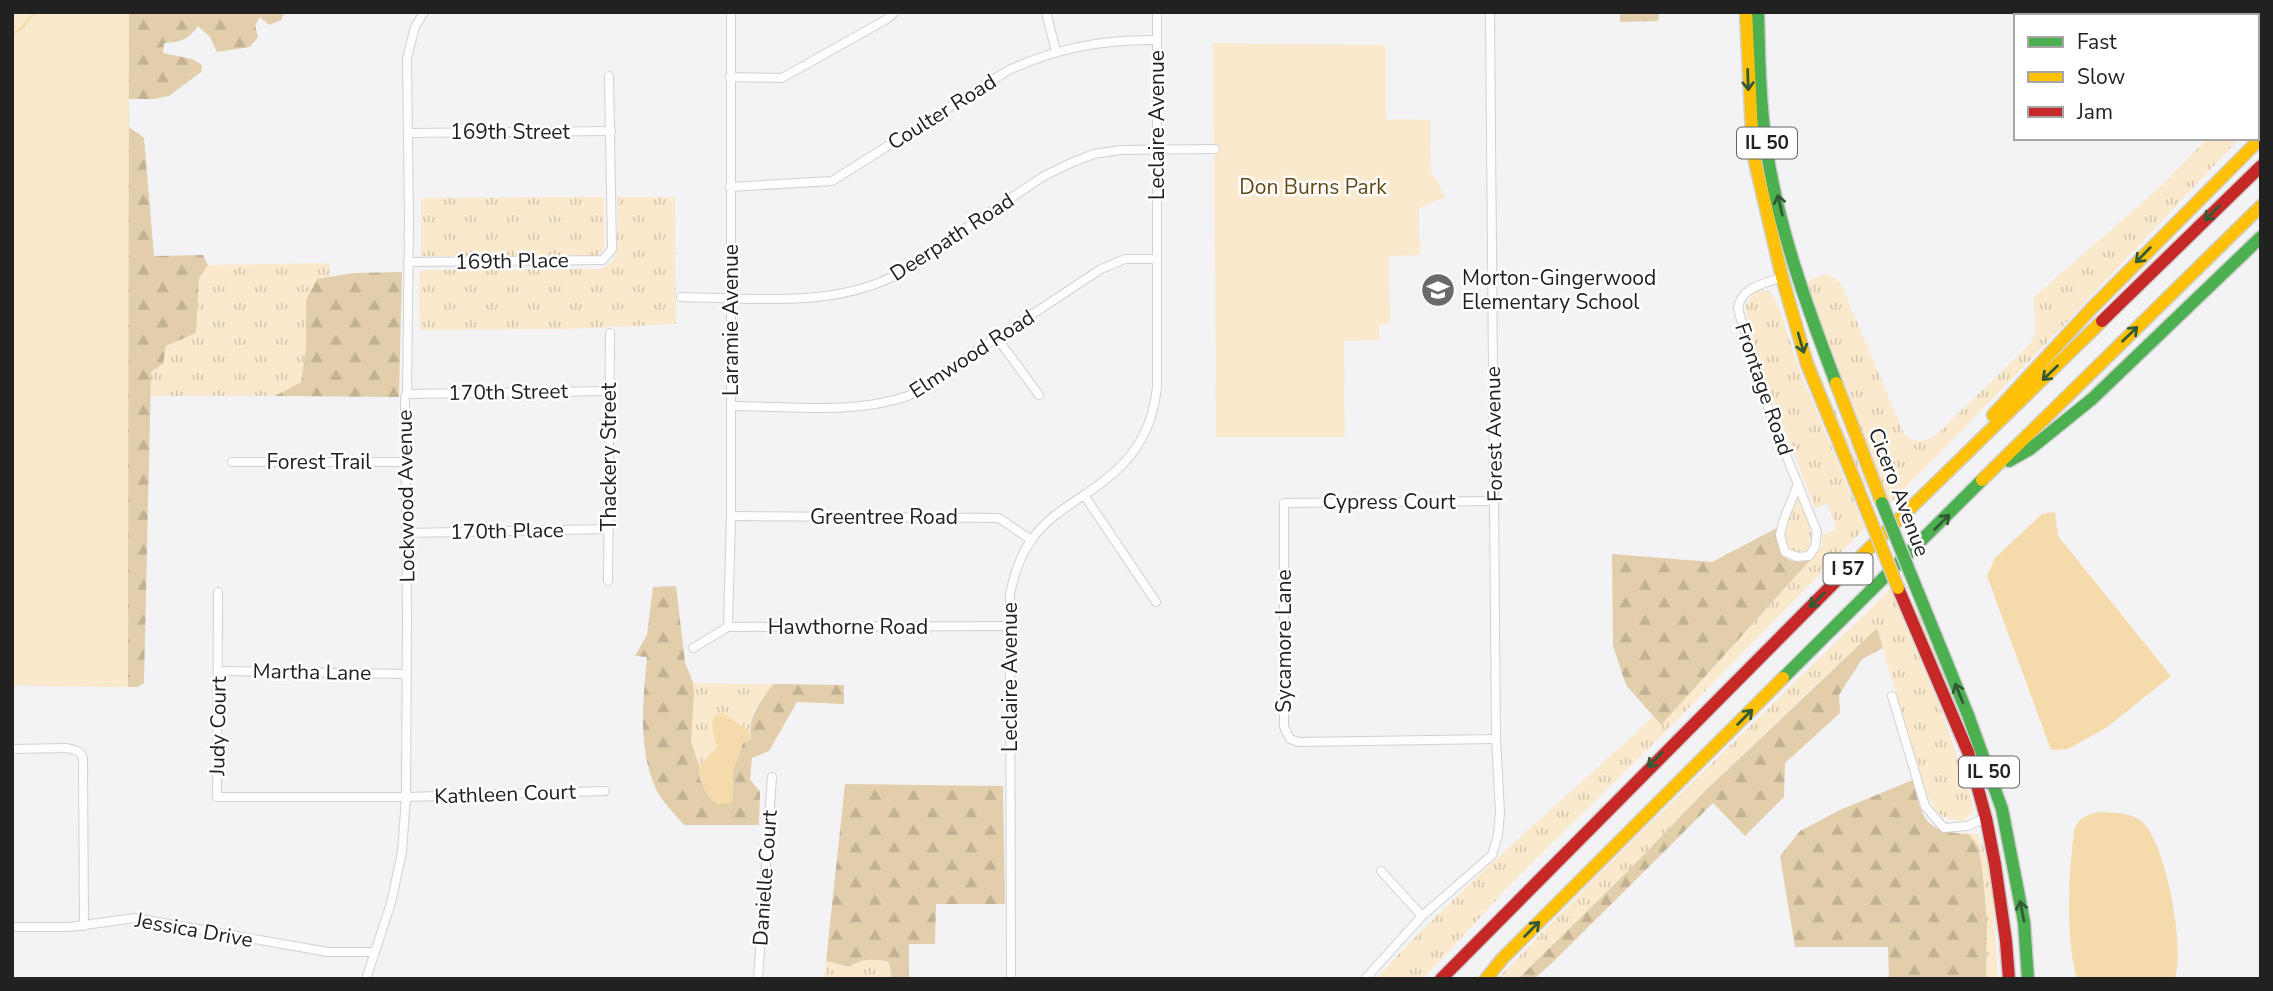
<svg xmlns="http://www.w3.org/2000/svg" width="2273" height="991" font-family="'Nunito Sans',sans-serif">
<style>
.grass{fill:url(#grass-tufts)}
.forest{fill:url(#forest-firs)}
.park{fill:#fae9cd}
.water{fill:#f5dbab}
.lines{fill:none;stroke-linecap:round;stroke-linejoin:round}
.stream{stroke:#f5dbab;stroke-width:2.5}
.street-casing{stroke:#d1d1d3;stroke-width:10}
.fast-casing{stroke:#cfcfd0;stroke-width:15}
.slow-casing{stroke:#cfcfd0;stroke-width:15}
.jam-casing{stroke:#cfcfd0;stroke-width:15}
.street{stroke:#fdfdfe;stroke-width:8}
.fast{stroke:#4caf50;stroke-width:12}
.slow{stroke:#ffc107;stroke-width:12}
.jam{stroke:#c62828;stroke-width:12}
.fast-bridge-casing{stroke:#cfcfd0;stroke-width:15;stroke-linecap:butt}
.slow-bridge-casing{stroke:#cfcfd0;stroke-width:15;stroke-linecap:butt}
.fast-bridge{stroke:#4caf50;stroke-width:12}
.slow-bridge{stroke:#ffc107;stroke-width:12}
.oneway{stroke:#325a34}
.labels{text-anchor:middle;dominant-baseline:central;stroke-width:5;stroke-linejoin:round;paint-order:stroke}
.shield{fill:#fff;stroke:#646464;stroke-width:2}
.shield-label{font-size:19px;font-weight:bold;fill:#212122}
.street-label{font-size:21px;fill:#212122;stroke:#fff}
.park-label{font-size:21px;fill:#624914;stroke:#fff}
.poi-label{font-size:21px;fill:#212122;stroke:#fff;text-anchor:start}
</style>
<defs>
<pattern id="grass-tufts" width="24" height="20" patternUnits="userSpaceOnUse" patternTransform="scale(1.75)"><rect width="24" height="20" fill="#fae9cd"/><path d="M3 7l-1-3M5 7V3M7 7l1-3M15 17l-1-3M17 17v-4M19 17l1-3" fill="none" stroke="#d6c8b0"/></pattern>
<pattern id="forest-firs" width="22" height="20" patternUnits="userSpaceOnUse" patternTransform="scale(1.75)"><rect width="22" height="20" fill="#e2ceaa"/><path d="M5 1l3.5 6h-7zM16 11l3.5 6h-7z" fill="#c2b192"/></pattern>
</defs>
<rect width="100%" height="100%" fill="#f3f3f6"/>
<g class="grass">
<path d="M 2208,138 L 2240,138 L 2066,323 L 1890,504 L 1843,389 L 1807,286 L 1810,279 L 1827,274 L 1834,277 L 1841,284 L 1904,434 C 1916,443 1922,443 1935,436 L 2031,343 L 2035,332 L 2034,297 L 2160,187 Z"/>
<polygon points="604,197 604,246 603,251 597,256 421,256 421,198"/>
<polygon points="618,197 675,197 676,324 569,329 420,330 419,275 423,270 601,269 613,261 617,247"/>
<polygon points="330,263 329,277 317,279 301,383 275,396 150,396 151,371 163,364 166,346 196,333 199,278 208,265"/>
<path d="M 1759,289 L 1771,292 L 1778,305 L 1800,371 L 1865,528 L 1666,731 L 1511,884 L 1423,979 L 1376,979 C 1460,886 1561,802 1653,717 L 1661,725 L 1814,556 L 1822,546 L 1822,535 L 1837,529 L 1827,504 L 1815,508 L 1758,361 L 1745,306 L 1752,295 Z"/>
<polygon points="1807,343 1868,486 1864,490 1805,344"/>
<path d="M 1798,496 C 1804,511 1829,560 1791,551 C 1775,536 1791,513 1798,496 Z"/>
<path d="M 1890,589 L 1944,717 L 1971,797 L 1974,812 L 1963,821 C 1937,819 1936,812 1925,790 L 1877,629 L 1812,688 L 1706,790 L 1627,872 L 1518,979 L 1497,979 L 1611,862 Z"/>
<polygon points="1916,602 1974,748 1972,748 1912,607"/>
<polygon points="693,683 773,684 753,712 749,730 735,720 712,728 717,748 699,765 691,742 694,695"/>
<path d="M 1969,834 L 1978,834 C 1995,867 1995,940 1998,979 L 1986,979 L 1987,921 L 1982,867 L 1978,846 Z"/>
<polygon points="872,959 890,962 892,979 824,979 826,961 849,967 858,961"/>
</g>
<g class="forest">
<path d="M 12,12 L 285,12 L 281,20 L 269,25 L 260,17 L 255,25 L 258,37 L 250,47 L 217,52 L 210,37 L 198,26 C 188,40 181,42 164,43 L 163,53 L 192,59 L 202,65 L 201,72 L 169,96 L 153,99 L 129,99 L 129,127 L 144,138 L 154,256 L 203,255 L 208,265 L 199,278 L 196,333 L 166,346 L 163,364 L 151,372 L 144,683 L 138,687 L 12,685 Z"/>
<polygon points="1620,12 1659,12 1658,21 1620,22"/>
<polygon points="402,272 399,397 275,396 301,382 306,347 306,300 317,279 354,273"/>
<path d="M 1777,528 C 1777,554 1786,570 1814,556 L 1661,725 L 1626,685 L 1613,646 L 1612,554 L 1712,562 Z"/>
<path d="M 676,586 L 685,662 L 693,683 L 694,695 L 691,742 L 699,765 L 700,780 L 732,802 L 733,770 L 743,743 L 751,739 C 747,716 761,702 773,684 L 844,685 L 844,704 L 797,702 L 769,751 L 752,758 L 750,779 L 760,792 L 759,825 L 684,825 C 676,815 663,803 657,791 C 637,750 643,701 647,657 L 635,656 L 647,635 L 653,587 Z"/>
<polygon points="1877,628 1883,648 1862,659 1839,695 1840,713 1785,763 1784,797 1745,836 1713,803 1553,962 1534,979 1518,979 1627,872 1706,790"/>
<path d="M 1913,780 C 1923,819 1923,832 1969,834 L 1978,846 L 1982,867 L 1987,921 L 1986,979 L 1889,979 L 1888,947 L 1795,947 L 1780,856 L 1800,831 L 1842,809 Z"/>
<path d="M 845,784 L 1003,786 L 1005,904 L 936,904 L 935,944 L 909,944 L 909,979 L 892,979 L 889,962 C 874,959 863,958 849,967 L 826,961 Z"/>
</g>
<g class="park">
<polygon points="12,12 129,12 128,687 12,685"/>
<polygon points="1213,43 1386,45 1386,119 1430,120 1431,172 1446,197 1419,208 1420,255 1389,256 1390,324 1379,324 1379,340 1344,341 1345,437 1216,437"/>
</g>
<g class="water">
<polygon points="2055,512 2058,536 2171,676 2106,728 2068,749 2051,750 1987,576 1995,558 2042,514"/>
<path d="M 722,713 L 749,730 L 751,739 L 743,743 L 733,770 L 732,802 L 718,805 C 704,795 700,782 699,765 L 717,748 L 712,728 L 714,716 Z"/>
<path d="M 2101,812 C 2117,813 2135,812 2146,826 C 2167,852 2185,947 2175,979 L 2077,979 C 2065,937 2069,873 2074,830 C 2079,817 2088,814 2101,812 Z"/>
</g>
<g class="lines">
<polyline class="stream" points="12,34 22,28 35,12"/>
<g class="street-casing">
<g id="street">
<polyline points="1046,12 1056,51"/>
<polyline points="730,77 782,78 887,19 895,12"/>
<polyline points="409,133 611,131"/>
<path d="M 730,187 L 832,181 L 1007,71 C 1055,48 1103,39 1157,40"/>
<polyline points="408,262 603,260 612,249 609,76"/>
<path d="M 1782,277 C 1764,284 1740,287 1738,309 L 1772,420 L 1817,532 L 1815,547 L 1809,556 L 1797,557 L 1785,552 L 1780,535 L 1784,519 L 1798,484"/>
<path d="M 681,297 C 750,298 831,308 894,276 L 1044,176 L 1073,162 L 1094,154 L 1121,150 L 1215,149"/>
<polyline points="997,338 1039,395"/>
<polyline points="407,394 610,391"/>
<path d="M 731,406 C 790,406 852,415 908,396 L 1101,269 L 1125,259 L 1157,259"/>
<polyline points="232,462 406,462"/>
<polyline points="1084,495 1156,602"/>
<polyline points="1494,501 1284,503 1284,727 1290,739 1299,742 1496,739"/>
<polyline points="731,516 999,518 1031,540"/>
<polyline points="406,533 609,529"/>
<polyline points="608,581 610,333"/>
<polyline points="218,592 217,797 406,797 605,791"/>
<polyline points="728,627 731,516 731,12"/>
<polyline points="693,648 728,627 1009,626"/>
<polyline points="218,671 407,674"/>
<polyline points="1892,696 1925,806 1944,828 1967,826 1986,818"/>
<path d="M 12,749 L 67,748 C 74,750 80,750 83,758 L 84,926"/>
<polyline points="1381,871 1422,916"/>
<polyline points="12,927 70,927 135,918 328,952 375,952"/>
<polyline points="366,979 391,903 402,852 406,797 407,619 405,397 407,394 409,222 407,58 415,27 424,12"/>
<polyline points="758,979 772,777"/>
<path d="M 1011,979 L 1010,594 C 1014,575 1020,555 1032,539 C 1045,521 1063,509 1081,497 C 1125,469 1151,441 1157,387 L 1157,12"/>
<polyline points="1365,979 1422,916 1492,855 1498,835 1500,812 1496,739 1490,12"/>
</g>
</g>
<g class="fast-casing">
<g id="fast">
<path d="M 1758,12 C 1759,57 1760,102 1766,146 C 1778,227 1807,307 1836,383"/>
<polyline points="2009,461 2030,449 2092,399 2261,237"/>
<polyline points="1911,575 1968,715 2002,809 2024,922 2028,979"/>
<polyline points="1783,678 1982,480"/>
</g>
</g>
<g class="slow-casing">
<g id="slow">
<polyline points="1746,12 1753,153 1782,277 1807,364 1869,516"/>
<polyline points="1836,383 1882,503"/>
<polyline points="1993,415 2091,309 2261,138"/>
<polyline points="1982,480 2261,206"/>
<polyline points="1844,573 2102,321"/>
<polyline points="1486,979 1502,959 1783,678"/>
</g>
</g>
<g class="jam-casing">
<g id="jam">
<polyline points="2257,123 2261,119"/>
<polyline points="2102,321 2261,166"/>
<polyline points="1898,588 1968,752 1986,818 1995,864 2006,941 2009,979"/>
<polyline points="1441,979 1844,573"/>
</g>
</g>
<use href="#street" class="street"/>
<use href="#fast" class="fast"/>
<use href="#slow" class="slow"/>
<use href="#jam" class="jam"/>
<g class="fast-bridge-casing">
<polyline id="fast-bridge" points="1882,503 1911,575"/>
</g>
<g class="slow-bridge-casing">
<polyline id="slow-bridge" points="1869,516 1898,588"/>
</g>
<use href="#fast-bridge" class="fast-bridge"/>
<use href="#slow-bridge" class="slow-bridge"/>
</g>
<defs><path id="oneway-shaft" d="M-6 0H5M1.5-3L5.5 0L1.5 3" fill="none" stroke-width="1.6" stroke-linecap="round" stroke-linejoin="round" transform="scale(1.75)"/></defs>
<g class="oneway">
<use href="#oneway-shaft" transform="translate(1748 80) rotate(88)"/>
<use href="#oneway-shaft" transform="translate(1780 205) rotate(-103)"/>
<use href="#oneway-shaft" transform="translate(2212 213) rotate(135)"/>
<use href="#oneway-shaft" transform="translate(2143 255) rotate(134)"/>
<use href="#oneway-shaft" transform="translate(2130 334) rotate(-44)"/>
<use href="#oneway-shaft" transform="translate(1801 343) rotate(74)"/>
<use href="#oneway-shaft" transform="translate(2050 373) rotate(136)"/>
<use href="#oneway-shaft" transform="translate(1942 522) rotate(-45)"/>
<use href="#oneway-shaft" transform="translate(1817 600) rotate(136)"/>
<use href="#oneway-shaft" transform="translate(1959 693) rotate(-112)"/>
<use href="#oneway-shaft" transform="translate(1745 717) rotate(-45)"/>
<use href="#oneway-shaft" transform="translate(1655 760) rotate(135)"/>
<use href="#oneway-shaft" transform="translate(2022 911) rotate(-101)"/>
<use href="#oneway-shaft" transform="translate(1532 929) rotate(-45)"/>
</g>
<defs>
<g id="school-disc" transform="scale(1.75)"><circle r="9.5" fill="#6a6a6c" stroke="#fff"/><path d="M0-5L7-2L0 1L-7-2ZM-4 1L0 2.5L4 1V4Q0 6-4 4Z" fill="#fff"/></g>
</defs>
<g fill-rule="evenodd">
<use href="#school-disc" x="1438" y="290"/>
</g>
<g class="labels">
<g class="shield">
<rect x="1737" y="127.5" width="60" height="31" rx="5"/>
<rect x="1823.5" y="553.5" width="49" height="31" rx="5"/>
<rect x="1959" y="756.5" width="60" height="31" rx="5"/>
</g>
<g class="shield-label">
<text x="1767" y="143">IL 50</text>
<text x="1848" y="569">I 57</text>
<text x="1989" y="772">IL 50</text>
</g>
<g class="street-label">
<text transform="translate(942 112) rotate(-32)">Coulter Road</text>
<text transform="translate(1157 125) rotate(-90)">Leclaire Avenue</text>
<text x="510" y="132">169th Street</text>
<text transform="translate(952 237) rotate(-33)">Deerpath Road</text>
<text transform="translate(512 261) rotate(-1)">169th Place</text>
<text transform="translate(731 320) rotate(-90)">Laramie Avenue</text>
<text transform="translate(972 354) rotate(-33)">Elmwood Road</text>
<text transform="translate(1764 389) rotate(71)">Frontage Road</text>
<text transform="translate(508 392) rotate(-1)">170th Street</text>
<text transform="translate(1494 434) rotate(-91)">Forest Avenue</text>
<text transform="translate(609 457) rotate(-90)">Thackery Street</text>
<text x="319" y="462">Forest Trail</text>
<text transform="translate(1899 492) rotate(69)">Cicero Avenue</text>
<text transform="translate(406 496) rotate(-91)">Lockwood Avenue</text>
<text x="1389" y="502">Cypress Court</text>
<text x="884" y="517">Greentree Road</text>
<text transform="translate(507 531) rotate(-1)">170th Place</text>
<text x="848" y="627">Hawthorne Road</text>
<text transform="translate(1284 641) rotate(-90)">Sycamore Lane</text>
<text transform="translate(312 672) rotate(1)">Martha Lane</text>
<text transform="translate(1010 677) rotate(-90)">Leclaire Avenue</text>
<text transform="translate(218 726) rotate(-89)">Judy Court</text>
<text transform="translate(505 794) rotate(-2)">Kathleen Court</text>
<text transform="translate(765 878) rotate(-86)">Danielle Court</text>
<text transform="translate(194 930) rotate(10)">Jessica Drive</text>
</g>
<g class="park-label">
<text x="1313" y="187">Don Burns Park</text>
</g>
<g class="poi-label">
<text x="1462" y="278">Morton-Gingerwood<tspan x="1462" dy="24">Elementary School</tspan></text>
</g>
</g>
<rect width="2273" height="991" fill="none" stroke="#212122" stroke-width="28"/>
<rect x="2014" y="14" width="245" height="126" fill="#ffffff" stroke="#a6a6a7" stroke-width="2"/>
<rect x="2028" y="37" width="35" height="10" fill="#4caf50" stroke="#a6a6a7" stroke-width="2"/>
<text x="2077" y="49" font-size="21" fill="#212122">Fast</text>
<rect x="2028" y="72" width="35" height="10" fill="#ffc107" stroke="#a6a6a7" stroke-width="2"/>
<text x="2077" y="84" font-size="21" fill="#212122">Slow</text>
<rect x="2028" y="107" width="35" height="10" fill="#c62828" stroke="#a6a6a7" stroke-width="2"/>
<text x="2077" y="119" font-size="21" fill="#212122">Jam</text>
</svg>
